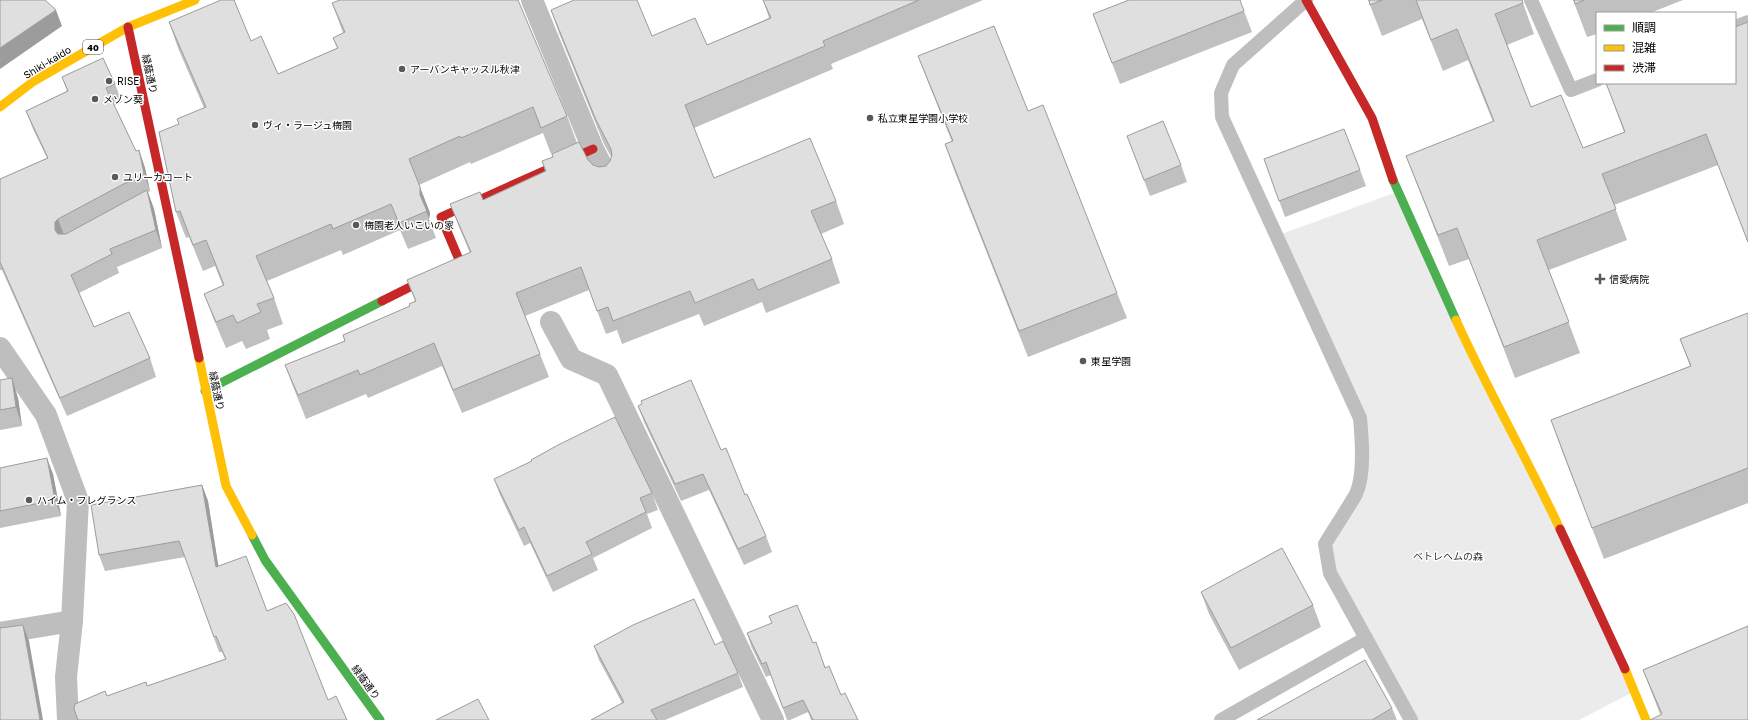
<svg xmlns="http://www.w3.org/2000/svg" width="1748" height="720" font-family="'Golos Text','Noto Sans JP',sans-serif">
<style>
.green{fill:#ebebeb}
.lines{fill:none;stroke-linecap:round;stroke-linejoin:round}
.lane{stroke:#bebebe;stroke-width:14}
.street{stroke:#bebebe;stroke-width:22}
.fast{stroke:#4caf50;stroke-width:9}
.slow{stroke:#ffc107;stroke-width:9}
.jam{stroke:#c62828;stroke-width:9}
.wall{fill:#c0c0c0}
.shaded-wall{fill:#9c9c9c}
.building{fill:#dfdfdf;stroke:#9c9c9c}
.poi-dot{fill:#595959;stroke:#fff;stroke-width:1.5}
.labels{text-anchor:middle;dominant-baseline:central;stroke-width:3;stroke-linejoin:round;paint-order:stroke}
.shield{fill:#fff;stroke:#4c4c4c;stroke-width:1}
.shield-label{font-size:9px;font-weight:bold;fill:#000}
.street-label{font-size:10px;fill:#000;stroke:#fff}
.poi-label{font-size:10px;fill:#000;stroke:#fff;text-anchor:start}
.park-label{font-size:10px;fill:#323232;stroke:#fff}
</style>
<rect width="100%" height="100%" fill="#fff"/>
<polygon class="green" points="1397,192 1635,691 1579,720 1411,720 1330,573 1325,544 1356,493 1360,418 1276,236"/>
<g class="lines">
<g class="lane">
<path d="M 1306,0 L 1233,65 L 1221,93 L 1222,117 L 1360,418 C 1362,439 1365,474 1356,494 C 1347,510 1335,527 1325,544 L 1330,573 L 1411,720"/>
<polyline points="1531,0 1571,90 1597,80"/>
<polyline points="1735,27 1748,22"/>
<polyline points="1221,720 1366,638"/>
</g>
<g class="street">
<polyline points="532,0 593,149 608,178"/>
<polyline points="551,322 571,359 607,375 773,720"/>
<polyline points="0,348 46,415 78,501 72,621 66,677 68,720"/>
<polyline points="0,633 72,621"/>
</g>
<g class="fast">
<polyline points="1393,180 1456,320"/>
<polyline points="205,391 382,301"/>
<polyline points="252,535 265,560 380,720"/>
</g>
<g class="slow">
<polyline points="0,107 34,81 128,27 195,0"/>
<path d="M 1456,320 C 1488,391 1527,458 1560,529"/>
<polyline points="199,358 226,486 252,535"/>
<polyline points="1625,669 1646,720"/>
</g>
<g class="jam">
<polyline points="1306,0 1372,118 1393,180"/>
<polyline points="128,27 199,358"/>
<polyline points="382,301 460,262 441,217 593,149"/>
<polyline points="1560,529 1625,669"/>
</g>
</g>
<g class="wall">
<polygon points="763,0 983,0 831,64 833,69 694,128 714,178 836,201 844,224 821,234 832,259 840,283 766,313 762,302 704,326 699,314 622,344 617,330 606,334 589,290 525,316 540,354 549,377 462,413 442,366 368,398 366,394 306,419 294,389 285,365 345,341 343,335 410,306 415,301 407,280 470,253 459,227 450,204 483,200 545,171 542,161 588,160 593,165 599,167 606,166 610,161 611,157 604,144 559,33 551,10 652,36 707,45 769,18"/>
<polygon points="1368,0 1522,0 1534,34 1507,45 1531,107 1583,148 1624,132 1606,83 1748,22 1748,243 1718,165 1614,205 1627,240 1549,270 1580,353 1515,378 1469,259 1449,266 1418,187 1406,156 1493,122 1468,60 1443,71 1422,19 1382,36"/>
<polygon points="1573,0 1683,0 1650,13 1597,13 1597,34 1587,37"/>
<polygon points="332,3 567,116 577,143 551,154 543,133 471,164 470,162 419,185 430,213 429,219 436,238 408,249 400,230 343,255 341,250 267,281 274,298 283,324 267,330 270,339 246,349 242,341 226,348 214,320 204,294 223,286 215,266 203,271 189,237 186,238 176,212 179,124 204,108 178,48 169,22 251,41 278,74 337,48 333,38 343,33"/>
<polygon points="1244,11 1252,32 1120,84 1093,14"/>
<polygon points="918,56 1117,293 1127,318 1028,357 954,170 945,144 952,142 928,82"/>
<polygon points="62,77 115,84 122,102 114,106 136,151 139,150 145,168 150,191 148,192 154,209 162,248 117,267 119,273 79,293 94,327 150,358 156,377 67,416 2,270 0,270 0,179 47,158 33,129 26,111 67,91"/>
<polygon points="1127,136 1181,165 1187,182 1150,196"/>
<polygon points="1264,159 1360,170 1366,186 1285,217"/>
<polygon points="1748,313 1748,503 1604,559 1562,451 1551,420 1690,366 1680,339"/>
<polygon points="0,380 18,398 22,426 0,430"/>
<polygon points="638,406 721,450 745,495 766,536 772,552 744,565 709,490 681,501 644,422"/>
<polygon points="0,468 53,474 61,516 0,528"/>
<polygon points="494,479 652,493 658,510 647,514 652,528 593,558 598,570 553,592 530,543 524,546 500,495"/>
<polygon points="202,485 208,501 218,566 267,611 328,700 347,720 77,720 74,709 107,696 147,686 225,659 222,652 219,652 185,557 105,571 99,555"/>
<polygon points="1201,592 1313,605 1321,627 1239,670 1209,614"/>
<polygon points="1748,626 1660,714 1653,696 1643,670"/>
<polygon points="747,633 813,643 825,668 841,695 858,720 811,720 808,712 790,720 787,720 771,675 766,677 751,646"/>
<polygon points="594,646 738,673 743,687 665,720 591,720 622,703 599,660"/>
<polygon points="1392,708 1397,720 1257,720"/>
</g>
<g class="shaded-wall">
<polygon points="56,10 62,26 0,69 0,48"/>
<polygon points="139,150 145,168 150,191 144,173"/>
<polygon points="420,187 430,213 429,219 420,195"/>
<polygon points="147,190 154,209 162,248 156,230"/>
<polygon points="58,219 65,238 62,241 55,230 55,222"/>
<polygon points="12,378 18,398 22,426 16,407"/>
<polygon points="47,458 53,474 61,516 55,500"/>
<polygon points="202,485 208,501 221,582 216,567"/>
<polygon points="23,625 29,641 43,720 40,720"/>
</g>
<g class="building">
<polygon points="0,0 45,0 56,10 0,48"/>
<polygon points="221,0 234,0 251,41 261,36 278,74 338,48 333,38 345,32 332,3 340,0 518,0 567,116 541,128 533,107 461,138 460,136 409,159 420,187 420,195 427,211 399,223 391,204 333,229 331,224 256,256 274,298 257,304 261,312 237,323 233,315 216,322 204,294 224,285 206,240 193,245 180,211 176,212 159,132 179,124 177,119 206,107 169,22"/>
<polygon points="574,0 637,0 652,36 695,18 707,45 771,18 763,0 919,0 823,41 825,46 685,105 714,178 810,138 836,201 811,211 832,259 758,290 753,279 695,303 690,291 613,321 608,307 597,311 581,267 516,293 540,354 453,390 434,343 360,375 358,370 298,395 285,365 345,341 343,335 410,306 409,304 416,301 407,280 471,252 450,204 480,192 483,200 546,171 542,161 553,157 552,154 579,142 588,160 593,165 599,167 606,166 610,161 612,155 611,149 596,120 551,10"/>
<polygon points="1129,0 1240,0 1244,11 1112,63 1093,14"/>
<polygon points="1369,0 1382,0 1370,5"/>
<polygon points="1416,0 1522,0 1523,3 1495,14 1531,107 1561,95 1583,148 1625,132 1606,83 1735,83 1735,27 1748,22 1748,242 1706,134 1602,174 1616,209 1537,240 1569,322 1504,347 1457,228 1438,235 1406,156 1494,121 1457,29 1431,40"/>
<polygon points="1574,0 1584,0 1575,4"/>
<polygon points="994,26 1028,111 1043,105 1117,293 1019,331 945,144 953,141 918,56"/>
<polygon points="103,58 115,84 106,88 136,151 139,150 144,173 58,219 55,222 55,230 58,234 66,234 147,190 156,230 110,249 112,254 71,275 94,327 129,312 150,358 60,398 0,262 0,179 48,158 26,111 68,91 62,77"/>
<polygon points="1163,121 1181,165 1144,180 1127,136"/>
<polygon points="1344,129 1360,170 1279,201 1264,159"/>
<polygon points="1748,313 1748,468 1592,528 1551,420 1691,366 1680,339"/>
<polygon points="12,378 16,407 0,410 0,380"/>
<polygon points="691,380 721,450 726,448 745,495 747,494 766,536 738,549 703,474 675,484 638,406 642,404 641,401"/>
<polygon points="615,417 652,493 640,498 646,512 586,542 592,554 547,576 524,527 519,530 494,479 532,461 531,460 558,445"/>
<polygon points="47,458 55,500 0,511 0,468"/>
<polygon points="202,485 216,567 246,556 267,611 286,603 294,614 328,700 336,696 347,720 78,720 74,709 75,704 105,691 107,696 146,682 147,686 226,659 216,636 214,637 179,541 99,555 91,505"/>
<polygon points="1282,548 1313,605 1231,648 1201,592"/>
<polygon points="694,599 715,645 723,641 738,673 651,710 657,720 591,720 624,702 594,646 633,625"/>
<polygon points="797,605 813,643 816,642 825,668 829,666 841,695 845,693 858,720 813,720 803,700 783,708 766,662 762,664 747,633 772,623 769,616"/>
<polygon points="23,625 40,720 0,720 0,628"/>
<polygon points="1748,626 1748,720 1650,720 1662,714 1643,670"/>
<polygon points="1365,660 1392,708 1372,720 1257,720"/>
<polygon points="478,699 489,720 436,720"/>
</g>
<g class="poi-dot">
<circle cx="402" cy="69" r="4"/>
<circle cx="109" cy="81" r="4"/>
<circle cx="95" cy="99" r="4"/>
<circle cx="870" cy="118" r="4"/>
<circle cx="255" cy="125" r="4"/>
<circle cx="115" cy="177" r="4"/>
<circle cx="356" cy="225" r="4"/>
<path d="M1598 273h4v4h4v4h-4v4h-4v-4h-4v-4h4z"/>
<circle cx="1083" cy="361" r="4"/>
<circle cx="29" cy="500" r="4"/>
</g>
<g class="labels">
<rect class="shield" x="83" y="40" width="20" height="14" rx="3"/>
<g class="shield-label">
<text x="93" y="47">40</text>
</g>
<g class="street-label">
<text transform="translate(47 62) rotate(-31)">Shiki-kaido</text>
<text transform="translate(150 74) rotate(78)">緑蔭通り</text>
<text transform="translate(217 391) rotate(78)">緑蔭通り</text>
<text transform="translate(366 682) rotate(54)">緑蔭通り</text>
</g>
<g class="poi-label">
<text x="410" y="69">アーバンキャッスル秋津</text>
<text x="117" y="81">RISE</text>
<text x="103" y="99">メゾン葵</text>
<text x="878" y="118">私立東星学園小学校</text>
<text x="263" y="125">ヴィ・ラージュ梅園</text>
<text x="123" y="177">ユリーカコート</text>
<text x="364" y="225">梅園老人いこいの家</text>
<text x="1609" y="279">信愛病院</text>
<text x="1091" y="361">東星学園</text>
<text x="37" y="500">ハイム・フレグランス</text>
</g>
<g class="park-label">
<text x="1448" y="556">ベトレヘムの森</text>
</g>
</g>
<rect x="1596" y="12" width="140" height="72" fill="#ffffff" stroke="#999999"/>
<rect x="1604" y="25" width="20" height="6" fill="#4caf50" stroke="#999999"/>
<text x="1632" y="32" font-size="12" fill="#000000">順調</text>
<rect x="1604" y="45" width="20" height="6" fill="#ffc107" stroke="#999999"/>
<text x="1632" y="52" font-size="12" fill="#000000">混雑</text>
<rect x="1604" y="65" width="20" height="6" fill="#c62828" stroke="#999999"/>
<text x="1632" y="72" font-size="12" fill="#000000">渋滞</text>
</svg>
